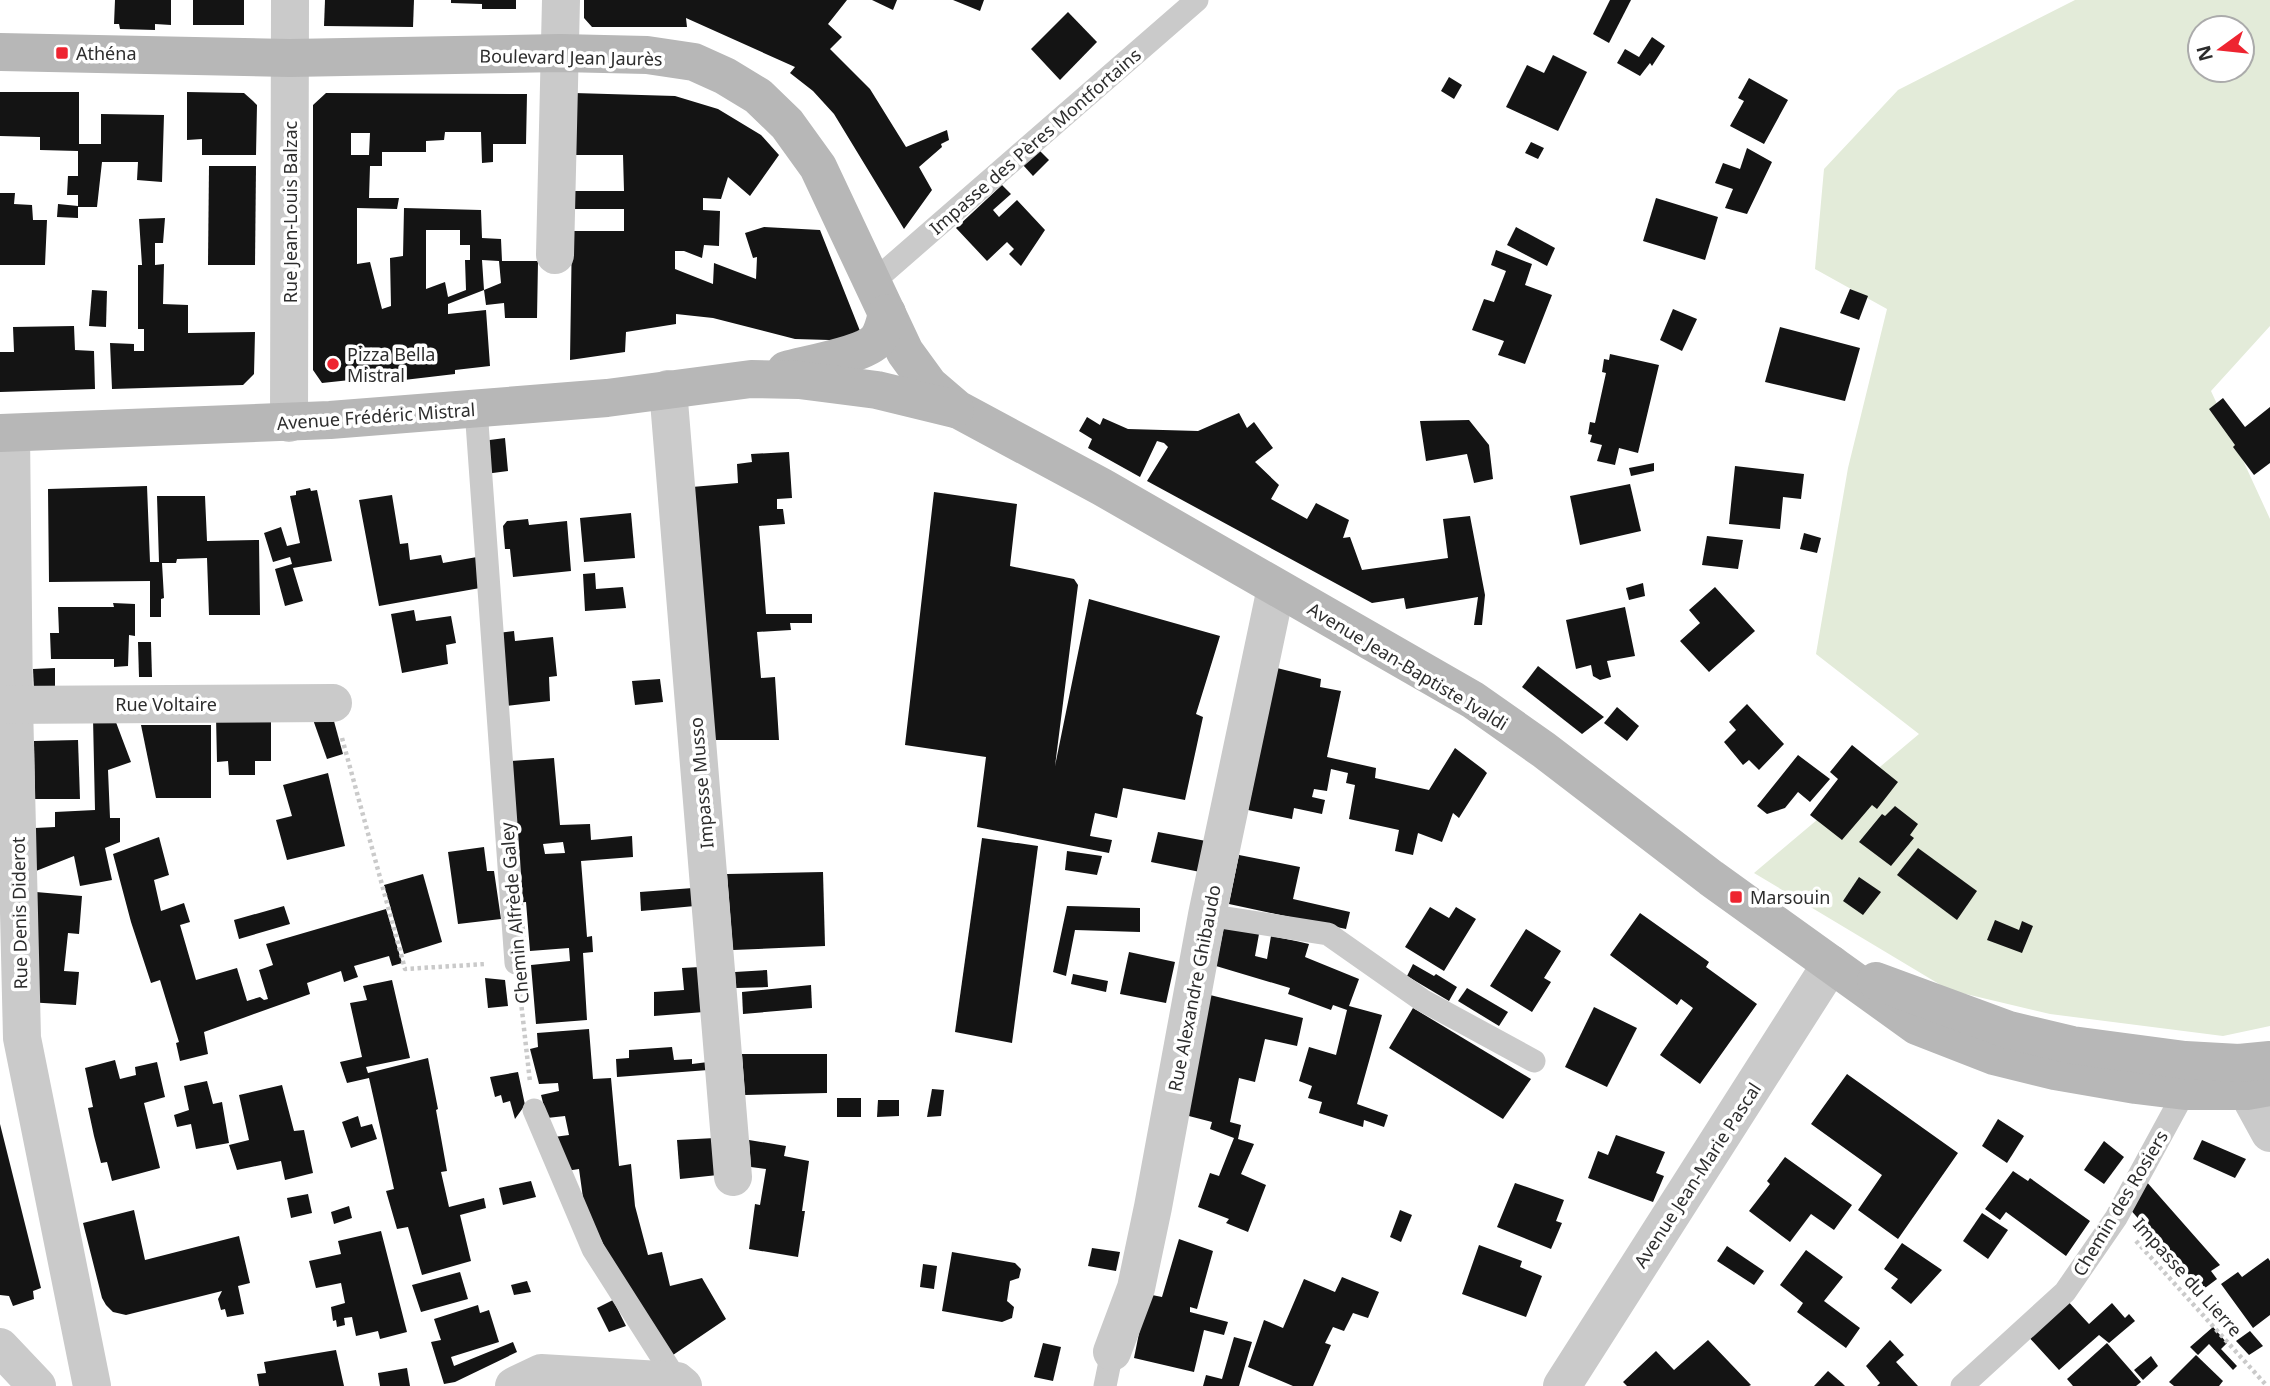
<svg xmlns="http://www.w3.org/2000/svg" width="2270" height="1386" font-family="'Noto Sans',sans-serif">
<style>
.green{fill:#e3ebd9;fill-rule:evenodd}
.building{fill:#141414;fill-rule:evenodd}
.lines{fill:none;stroke-linecap:round;stroke-linejoin:round}
.path{stroke:#cacaca;stroke-width:4.5;stroke-dasharray:3.5 3.5;stroke-linecap:butt}
.lane{stroke:#cacaca;stroke-width:23}
.street{stroke:#cacaca;stroke-width:38}
.secondary{stroke:#b7b7b7;stroke-width:38}
.poi-dot{fill:#ee2430;stroke:#fff;stroke-width:2.5}
.labels{text-anchor:middle;dominant-baseline:central;stroke-width:7;stroke-linejoin:round;paint-order:stroke}
.poi-label{font-size:18px;fill:#2d2d2d;stroke:#fff;text-anchor:start}
.street-label{font-size:18px;fill:#2d2d2d;stroke:#fff}
</style>
<rect width="100%" height="100%" fill="#fff"/>
<path class="green" d="M 2075,0 L 2270,0 L 2270,326 L 2211,391 L 2270,519 L 2270,1026 L 2223,1036 L 2050,1014 L 1949,990 L 1754,873 L 1919,734 L 1816,654 L 1848,468 L 1887,309 L 1815,269 L 1824,169 L 1898,90 ZM 2200,28 L 2242,28 L 2242,70 L 2200,70 Z"/>
<g class="building">
<polygon points="115,0 171,0 171,25 155,24 155,30 120,29 119,24 114,24"/>
<rect x="193" y="0" width="51" height="25"/>
<polygon points="325,0 414,0 413,27 324,26"/>
<polygon points="451,0 516,0 516,9 482,9 482,4 451,3"/>
<polygon points="584,0 847,0 828,24 842,37 830,49 870,89 906,147 947,130 949,140 941,144 942,147 919,167 932,190 904,229 834,114 813,91 790,73 795,67 686,18 687,27 592,27 584,18"/>
<polygon points="872,0 897,0 893,10"/>
<polygon points="953,0 984,0 980,11"/>
<polygon points="1610,0 1631,0 1609,43 1593,34"/>
<polygon points="1068,12 1097,42 1060,80 1031,49"/>
<polygon points="1652,37 1665,46 1652,66 1650,63 1640,76 1617,63 1625,49 1639,57"/>
<polygon points="1553,55 1587,72 1558,131 1506,107 1527,65 1544,73"/>
<polygon points="1449,77 1462,85 1454,99 1441,91"/>
<polygon points="1749,78 1788,100 1764,144 1730,126 1744,101 1738,98"/>
<polygon points="0,92 79,92 79,144 101,144 101,114 164,115 162,182 137,180 138,162 102,162 97,207 78,207 78,218 57,217 58,204 78,206 78,195 67,195 68,176 78,176 78,151 40,150 40,137 0,136"/>
<polygon points="187,92 244,93 253,101 257,105 256,155 202,155 202,139 187,140"/>
<path d="M 326,93 L 527,94 L 526,144 L 493,144 L 493,162 L 482,163 L 481,132 L 445,132 L 444,140 L 426,141 L 426,152 L 382,152 L 382,166 L 370,166 L 369,198 L 399,198 L 397,209 L 357,208 L 357,264 L 370,262 L 382,309 L 391,306 L 390,258 L 403,256 L 404,208 L 481,210 L 482,238 L 501,239 L 502,261 L 538,261 L 537,318 L 505,318 L 504,303 L 486,305 L 484,290 L 501,283 L 499,261 L 482,260 L 484,290 L 448,304 L 448,314 L 486,310 L 490,366 L 455,370 L 455,374 L 370,384 L 369,378 L 322,383 L 313,370 L 313,105 ZM 351,133 L 370,133 L 369,155 L 351,155 ZM 426,230 L 460,230 L 460,245 L 470,245 L 470,260 L 465,260 L 466,290 L 448,297 L 445,282 L 426,289 Z"/>
<polygon points="574,93 675,96 718,109 761,135 779,155 750,196 728,177 721,199 703,198 703,210 720,211 719,246 704,245 702,258 684,251 675,251 675,269 713,284 714,263 756,279 757,257 753,258 745,233 764,227 820,230 864,341 795,339 713,318 676,314 676,324 626,332 625,352 570,360 572,231 624,231 624,209 572,209 572,191 624,191 623,155 573,155"/>
<polygon points="1531,142 1544,148 1538,159 1525,153"/>
<polygon points="1747,148 1772,162 1747,214 1725,208 1733,189 1715,183 1723,163 1740,169"/>
<polygon points="1039,150 1049,160 1033,176 1023,165"/>
<polygon points="209,166 256,166 255,265 208,265"/>
<polygon points="1002,185 1011,194 993,210 999,217 1017,200 1045,230 1021,266 1009,254 1014,249 1007,242 987,261 956,228"/>
<polygon points="0,193 15,193 14,204 32,205 33,220 47,220 45,265 0,265"/>
<polygon points="1656,198 1718,217 1705,260 1643,241"/>
<polygon points="165,218 163,243 155,243 155,265 164,264 163,304 188,305 188,333 255,332 254,374 243,385 112,389 110,343 134,344 134,351 144,351 144,329 138,329 138,265 142,265 139,219"/>
<polygon points="1516,227 1555,248 1547,266 1507,245"/>
<polygon points="1496,250 1532,264 1525,285 1552,295 1525,364 1498,355 1504,341 1472,330 1484,299 1494,302 1506,271 1491,265"/>
<polygon points="1850,289 1868,296 1859,320 1840,313"/>
<polygon points="92,290 107,291 106,327 89,326"/>
<polygon points="1673,309 1697,319 1682,351 1660,340"/>
<polygon points="74,326 75,350 94,351 95,389 0,392 0,352 14,352 13,327"/>
<polygon points="1780,327 1860,348 1845,401 1765,382"/>
<polygon points="1610,354 1659,365 1638,453 1619,448 1615,465 1597,461 1602,445 1590,442 1592,435 1588,434 1590,422 1595,423 1606,373 1602,372 1604,359 1609,360"/>
<polygon points="2223,398 2245,427 2270,407 2270,463 2254,475 2233,447 2235,445 2209,409"/>
<polygon points="1239,413 1247,428 1254,422 1273,448 1255,462 1279,485 1271,499 1307,519 1316,503 1349,520 1343,538 1350,537 1362,570 1448,558 1443,519 1470,516 1485,595 1482,625 1474,625 1478,597 1406,609 1404,598 1372,603 1147,481 1168,447 1164,443 1157,441 1140,477 1088,448 1092,439 1079,431 1087,417 1100,425 1103,418 1128,429 1198,431"/>
<polygon points="1469,420 1489,445 1493,479 1474,483 1467,454 1426,461 1420,421"/>
<polygon points="505,438 508,471 485,474 482,441"/>
<polygon points="789,452 792,498 777,499 777,509 783,509 785,524 759,526 766,614 812,614 812,623 790,623 791,630 757,632 761,678 775,677 779,740 715,740 692,487 738,483 737,464 752,462 751,454"/>
<polygon points="1654,463 1654,471 1631,476 1629,468"/>
<polygon points="1735,466 1804,474 1801,499 1783,497 1780,529 1729,524"/>
<polygon points="1630,484 1641,531 1580,545 1570,496"/>
<polygon points="147,486 150,562 159,562 157,496 205,496 207,541 259,540 260,615 209,615 207,558 177,559 176,563 162,563 164,598 161,599 161,617 150,617 150,581 49,582 48,489"/>
<polygon points="310,488 311,491 317,490 332,561 293,568 303,601 285,606 275,569 292,564 290,557 273,562 264,533 281,527 287,546 300,543 290,496 296,495 296,491"/>
<polygon points="934,492 1017,504 1010,566 1074,579 1078,585 1055,766 1089,599 1220,636 1196,714 1203,717 1185,800 1123,788 1117,818 1095,813 1090,836 1112,840 1109,853 977,827 986,757 905,745"/>
<polygon points="392,495 400,544 408,543 410,560 441,555 443,563 477,557 480,588 379,606 359,500"/>
<polygon points="631,513 635,558 584,562 580,518"/>
<polygon points="528,519 529,525 567,521 571,571 513,577 510,549 505,549 503,526 507,521"/>
<polygon points="1804,533 1821,538 1817,553 1800,549"/>
<polygon points="1707,536 1743,540 1738,569 1702,565"/>
<polygon points="595,573 596,589 623,587 626,608 585,611 583,574"/>
<polygon points="1643,583 1645,596 1629,600 1626,588"/>
<polygon points="1715,587 1755,631 1709,672 1680,641 1700,623 1689,610"/>
<polygon points="113,603 135,604 135,636 129,635 128,666 114,667 114,659 51,659 50,633 59,633 58,607 114,607"/>
<polygon points="1625,607 1635,656 1607,661 1611,677 1600,680 1593,676 1591,665 1576,669 1566,620"/>
<polygon points="414,610 416,621 451,616 456,643 446,645 448,664 402,673 391,614"/>
<polygon points="514,631 515,641 553,637 557,676 549,677 550,701 505,706 498,633"/>
<polygon points="138,642 151,642 152,677 139,677"/>
<polygon points="1538,666 1604,717 1582,734 1522,687"/>
<polygon points="55,668 55,696 34,690 33,669"/>
<polygon points="1277,668 1321,679 1320,687 1341,691 1327,757 1376,768 1375,778 1429,790 1455,748 1484,770 1487,773 1459,818 1453,813 1442,842 1418,833 1413,855 1395,851 1399,830 1349,819 1355,785 1346,783 1348,773 1331,769 1327,791 1314,789 1312,797 1325,800 1322,814 1294,808 1292,819 1248,810"/>
<polygon points="660,679 663,702 635,705 632,681"/>
<polygon points="1747,704 1784,744 1759,770 1749,760 1743,765 1724,742 1736,730 1729,722"/>
<polygon points="1617,707 1639,726 1627,741 1604,723"/>
<polygon points="311,714 332,714 343,754 327,759"/>
<polygon points="271,715 271,761 255,761 255,775 229,775 228,761 217,762 216,716"/>
<polygon points="114,717 131,762 108,770 110,818 120,818 120,842 105,848 112,880 80,886 74,856 36,871 35,828 55,827 55,812 95,810 93,718"/>
<polygon points="141,725 211,725 211,798 156,798"/>
<polygon points="78,740 80,799 35,799 34,741"/>
<polygon points="1852,745 1898,782 1877,809 1872,805 1842,840 1810,815 1838,779 1830,772"/>
<polygon points="1798,755 1830,779 1810,802 1798,792 1785,808 1767,814 1757,806"/>
<path d="M 554,758 L 560,825 L 590,824 L 591,840 L 632,836 L 633,857 L 581,861 L 587,937 L 592,936 L 593,952 L 583,953 L 587,1020 L 536,1024 L 531,965 L 570,961 L 569,948 L 530,951 L 526,902 L 514,903 L 511,761 ZM 563,842 L 565,853 L 545,854 L 543,844 Z"/>
<polygon points="328,773 345,846 287,860 276,820 292,816 283,785"/>
<polygon points="1895,806 1918,824 1910,835 1914,838 1891,866 1859,842 1882,814 1885,816"/>
<polygon points="1158,832 1206,841 1200,872 1151,862"/>
<polygon points="159,837 169,875 154,880 161,911 184,903 190,922 180,925 196,980 237,968 247,1001 260,997 264,1000 268,999 259,970 273,965 266,944 386,909 402,963 392,966 389,956 354,966 358,977 344,982 341,971 307,983 310,994 204,1032 208,1054 180,1061 176,1043 179,1042 160,980 151,983 131,922 113,854"/>
<polygon points="982,838 1038,846 1012,1043 955,1032"/>
<polygon points="484,847 487,871 494,871 501,919 458,924 448,852"/>
<polygon points="1918,848 1977,891 1957,920 1897,875"/>
<polygon points="1067,851 1102,856 1097,875 1065,870"/>
<polygon points="1239,855 1300,867 1293,899 1350,912 1346,929 1229,904"/>
<polygon points="823,872 825,946 733,950 727,874"/>
<polygon points="423,874 442,942 404,954 384,885"/>
<polygon points="1859,877 1881,892 1863,915 1843,901"/>
<polygon points="693,888 695,906 641,911 640,892"/>
<polygon points="36,892 82,896 79,934 68,933 64,971 79,972 76,1005 27,1002"/>
<polygon points="284,906 290,924 239,939 234,920"/>
<polygon points="1067,906 1140,908 1140,932 1075,930 1066,976 1053,972"/>
<polygon points="1430,907 1449,918 1456,907 1476,919 1444,971 1405,947"/>
<polygon points="1640,913 1709,962 1706,967 1757,1004 1700,1084 1660,1055 1693,1008 1681,999 1677,1005 1610,955"/>
<polygon points="1995,920 2019,930 2022,921 2033,926 2022,953 1987,940"/>
<polygon points="1224,927 1259,934 1255,956 1267,959 1271,936 1296,941 1309,944 1305,957 1359,979 1349,1006 1382,1015 1357,1104 1388,1115 1384,1127 1364,1120 1363,1127 1319,1113 1322,1102 1308,1098 1312,1086 1299,1081 1309,1047 1336,1055 1347,1010 1333,1005 1331,1010 1288,994 1290,988 1216,966"/>
<polygon points="1526,929 1561,951 1544,978 1551,982 1532,1012 1490,986"/>
<polygon points="1129,952 1175,962 1166,1003 1120,994"/>
<polygon points="1413,964 1434,976 1436,974 1457,987 1449,1001 1407,976"/>
<polygon points="700,967 704,1012 654,1016 654,992 684,990 682,968"/>
<polygon points="767,970 768,987 736,988 735,972"/>
<polygon points="1073,974 1108,981 1106,992 1071,984"/>
<polygon points="485,978 505,980 508,1006 488,1008"/>
<polygon points="392,980 410,1058 366,1067 368,1073 428,1058 438,1109 436,1110 447,1171 441,1172 449,1207 484,1198 486,1208 460,1215 471,1261 422,1275 408,1227 397,1229 386,1191 394,1189 369,1078 347,1083 340,1062 362,1057 350,1003 367,1000 363,986"/>
<polygon points="811,985 812,1008 743,1014 742,992"/>
<polygon points="1467,988 1508,1012 1499,1026 1458,1001"/>
<polygon points="1210,995 1303,1018 1297,1046 1265,1039 1255,1082 1239,1078 1230,1122 1241,1125 1238,1139 1254,1144 1241,1174 1266,1185 1248,1232 1226,1223 1229,1219 1198,1207 1210,1173 1219,1176 1234,1138 1210,1129 1212,1122 1185,1115"/>
<polygon points="1594,1007 1637,1028 1607,1087 1565,1067"/>
<polygon points="1413,1008 1531,1079 1503,1119 1389,1048"/>
<polygon points="589,1029 593,1079 611,1078 619,1166 631,1164 635,1206 648,1255 662,1252 670,1286 702,1278 726,1319 673,1355 610,1258 584,1205 579,1169 566,1171 554,1137 569,1135 565,1116 547,1118 541,1095 559,1091 558,1083 539,1084 530,1049 538,1047 537,1033"/>
<polygon points="672,1047 674,1060 692,1059 692,1064 708,1062 708,1070 617,1077 616,1059 629,1058 629,1050"/>
<polygon points="742,1054 827,1054 827,1093 745,1095"/>
<polygon points="115,1060 120,1079 136,1075 135,1067 157,1062 165,1097 144,1103 160,1168 112,1181 107,1162 101,1163 94,1136 88,1108 93,1107 85,1068"/>
<polygon points="518,1072 525,1105 515,1119 510,1101 503,1103 501,1095 495,1097 490,1077"/>
<polygon points="1847,1074 1958,1153 1898,1239 1858,1210 1882,1175 1811,1124"/>
<polygon points="207,1081 213,1104 222,1102 229,1143 196,1149 191,1124 177,1127 174,1115 189,1110 184,1086"/>
<polygon points="282,1085 294,1131 304,1130 313,1173 285,1180 281,1161 237,1170 229,1145 249,1140 239,1095"/>
<polygon points="932,1089 944,1090 941,1116 927,1117"/>
<rect x="837" y="1098" width="24" height="19"/>
<polygon points="878,1100 899,1100 899,1116 877,1117"/>
<polygon points="358,1116 361,1127 372,1124 377,1139 351,1148 342,1122"/>
<polygon points="1998,1119 2024,1136 2007,1163 1982,1146"/>
<polygon points="0,1124 41,1288 33,1291 34,1299 13,1306 9,1296 0,1295"/>
<polygon points="1616,1135 1665,1152 1656,1173 1664,1176 1653,1202 1588,1178 1598,1151 1608,1155"/>
<polygon points="715,1138 718,1175 680,1179 677,1140"/>
<polygon points="749,1140 786,1146 784,1156 809,1161 802,1211 805,1211 798,1257 749,1249 755,1204 760,1205 766,1169 751,1167"/>
<polygon points="2202,1140 2246,1159 2235,1178 2193,1159"/>
<polygon points="2104,1141 2124,1157 2104,1184 2084,1170"/>
<polygon points="1785,1157 1852,1205 1834,1230 1811,1214 1790,1242 1749,1211 1770,1184 1767,1181"/>
<polygon points="2013,1171 2028,1181 2030,1178 2090,1221 2066,1256 2006,1212 2000,1220 1985,1209"/>
<polygon points="2145,1180 2220,1265 2211,1271 2217,1279 2197,1294 2190,1287 2196,1283 2127,1206"/>
<polygon points="531,1181 536,1197 503,1205 499,1188"/>
<polygon points="1515,1183 1564,1200 1556,1221 1562,1223 1551,1249 1497,1227"/>
<polygon points="308,1194 312,1213 291,1218 287,1198"/>
<polygon points="349,1206 352,1218 334,1224 331,1212"/>
<polygon points="134,1210 145,1260 239,1236 250,1283 238,1286 244,1314 227,1317 225,1309 221,1310 218,1299 222,1291 126,1315 113,1312 106,1305 102,1298 83,1223"/>
<polygon points="1400,1210 1412,1215 1401,1242 1390,1237"/>
<polygon points="1982,1213 2008,1230 1988,1259 1963,1241"/>
<polygon points="381,1231 407,1332 380,1339 378,1331 356,1336 352,1317 344,1318 345,1325 337,1327 336,1320 333,1321 331,1307 345,1303 341,1283 316,1288 309,1261 341,1254 338,1241"/>
<polygon points="1179,1239 1213,1251 1197,1309 1190,1307 1190,1312 1228,1322 1224,1335 1204,1330 1194,1372 1134,1358 1147,1294 1162,1297"/>
<polygon points="1902,1243 1942,1270 1911,1304 1891,1288 1898,1279 1884,1269"/>
<polygon points="1479,1245 1522,1261 1520,1267 1542,1276 1526,1317 1462,1294"/>
<polygon points="1727,1246 1764,1271 1754,1285 1717,1261"/>
<polygon points="1092,1248 1120,1252 1116,1271 1088,1266"/>
<polygon points="1806,1250 1843,1277 1824,1301 1860,1328 1846,1348 1797,1312 1803,1303 1780,1285"/>
<polygon points="952,1252 1015,1263 1021,1269 1019,1278 1010,1281 1007,1301 1014,1307 1012,1318 1002,1322 942,1311"/>
<polygon points="2268,1258 2270,1261 2270,1315 2253,1328 2221,1284 2238,1272 2242,1277"/>
<polygon points="923,1264 937,1266 934,1289 920,1287"/>
<polygon points="460,1272 468,1299 421,1312 412,1285"/>
<polygon points="1342,1277 1379,1292 1368,1318 1353,1313 1344,1331 1333,1327 1325,1343 1331,1345 1313,1386 1293,1386 1248,1367 1264,1320 1283,1328 1304,1279 1335,1292"/>
<polygon points="527,1281 531,1292 514,1295 511,1285"/>
<polygon points="2064,1297 2089,1324 2112,1303 2125,1318 2129,1314 2135,1321 2109,1343 2099,1335 2059,1370 2025,1333"/>
<polygon points="613,1300 626,1326 609,1332 597,1308"/>
<polygon points="478,1305 480,1313 489,1310 499,1342 451,1357 454,1366 513,1342 517,1352 455,1382 444,1384 431,1342 441,1340 434,1319"/>
<polygon points="2213,1327 2227,1343 2221,1349 2237,1366 2233,1370 2209,1344 2198,1355 2190,1347"/>
<polygon points="2250,1331 2263,1346 2249,1355 2236,1341"/>
<polygon points="1234,1337 1252,1342 1239,1386 1203,1386 1206,1375 1222,1379"/>
<polygon points="1708,1340 1751,1385 1749,1386 1627,1386 1623,1382 1656,1351 1674,1370"/>
<polygon points="1890,1340 1904,1355 1896,1362 1918,1386 1877,1386 1880,1383 1866,1366"/>
<polygon points="1043,1343 1061,1347 1053,1381 1034,1377"/>
<polygon points="2107,1343 2141,1382 2136,1386 2073,1386 2067,1379"/>
<polygon points="336,1350 344,1386 259,1386 257,1374 266,1373 264,1362"/>
<polygon points="2196,1355 2223,1381 2219,1386 2174,1386 2169,1382"/>
<polygon points="2151,1356 2158,1366 2143,1380 2134,1370"/>
<polygon points="407,1368 410,1386 380,1386 378,1373"/>
<polygon points="1828,1371 1842,1383 1845,1386 1814,1386"/>
</g>
<g class="lines">
<g class="path">
<polyline points="342,738 405,969 486,964"/>
<polyline points="520,993 530,1082"/>
<polyline points="2136,1241 2267,1386"/>
</g>
<g class="lane">
<polyline points="873,282 1197,0"/>
<polyline points="476,409 516,963"/>
<polyline points="1207,915 1328,934 1422,1000 1534,1061"/>
<polyline points="534,1110 593,1249 677,1381"/>
<polyline points="1105,1386 1112,1352"/>
<polyline points="1962,1386 2065,1292 2116,1218 2185,1091 2185,1080"/>
</g>
<g class="street">
<polyline points="555,255 561,0"/>
<polyline points="668,389 733,1177"/>
<polyline points="289,423 290,0"/>
<polyline points="11,433 14,704 22,1038 92,1386"/>
<polyline points="0,705 333,703"/>
<polyline points="2239,1063 2247,1091 2270,1133"/>
<polyline points="0,1347 37,1386"/>
<polyline points="1112,1352 1136,1288 1153,1207 1207,915 1276,588"/>
<polyline points="514,1386 541,1373 677,1381 683,1386"/>
<polyline points="1562,1386 1831,964"/>
</g>
<g class="secondary">
<polyline points="0,52 290,58 561,53 647,55 694,62 725,76 758,96 787,124 818,167 905,352 929,385 957,409 1102,487 1473,700 1544,750 1711,878 1917,1026 1994,1056 2055,1071 2136,1085 2185,1091 2247,1091 2270,1087"/>
<path d="M 786,370 C 808,364 864,355 877,340 C 883,332 885,322 887,313"/>
<polyline points="0,433 330,420 607,398 751,379 799,380 877,390 955,409"/>
<polyline points="1876,981 2009,1030 2072,1045 2185,1060 2239,1063 2270,1060"/>
</g>
</g>
<g class="poi-dot">
<rect x="55" y="46" width="14" height="14" rx="3.5"/>
<circle cx="333" cy="364" r="7"/>
<rect x="1729" y="890" width="14" height="14" rx="3.5"/>
</g>
<g class="labels">
<g class="poi-label">
<text x="76" y="53">Athéna</text>
<text x="347" y="354">Pizza Bella<tspan x="347" dy="21">Mistral</tspan></text>
<text x="1750" y="897">Marsouin</text>
</g>
<g class="street-label">
<text transform="translate(571 57) rotate(1)">Boulevard Jean Jaurès</text>
<text transform="translate(1035 141) rotate(-41)">Impasse des Pères Montfortains</text>
<text transform="translate(290 212) rotate(-90)">Rue Jean-Louis Balzac</text>
<text transform="translate(376 416) rotate(-4)">Avenue Frédéric Mistral</text>
<text transform="translate(1408 666) rotate(31)">Avenue Jean-Baptiste Ivaldi</text>
<text x="166" y="704">Rue Voltaire</text>
<text transform="translate(701 783) rotate(-95)">Impasse Musso</text>
<text transform="translate(19 913) rotate(-91)">Rue Denis Diderot</text>
<text transform="translate(514 913) rotate(-95)">Chemin Alfrède Galey</text>
<text transform="translate(1194 988) rotate(-79)">Rue Alexandre Ghibaudo</text>
<text transform="translate(1697 1175) rotate(-57)">Avenue Jean-Marie Pascal</text>
<text transform="translate(2120 1203) rotate(-59)">Chemin des Rosiers</text>
<text transform="translate(2188 1277) rotate(48)">Impasse du Lierre</text>
</g>
</g>
<g transform="translate(2221 49) rotate(255)"><circle r="33" fill="#ffffff" stroke="#ababab" stroke-width="2"/>
<path d="M0-5L12 26L0 18L-12 26Z" fill="#ee2430"/>
<text y="-10" font-size="19" font-weight="bold" text-anchor="middle" fill="#2d2d2d">N</text>
</g>
</svg>
